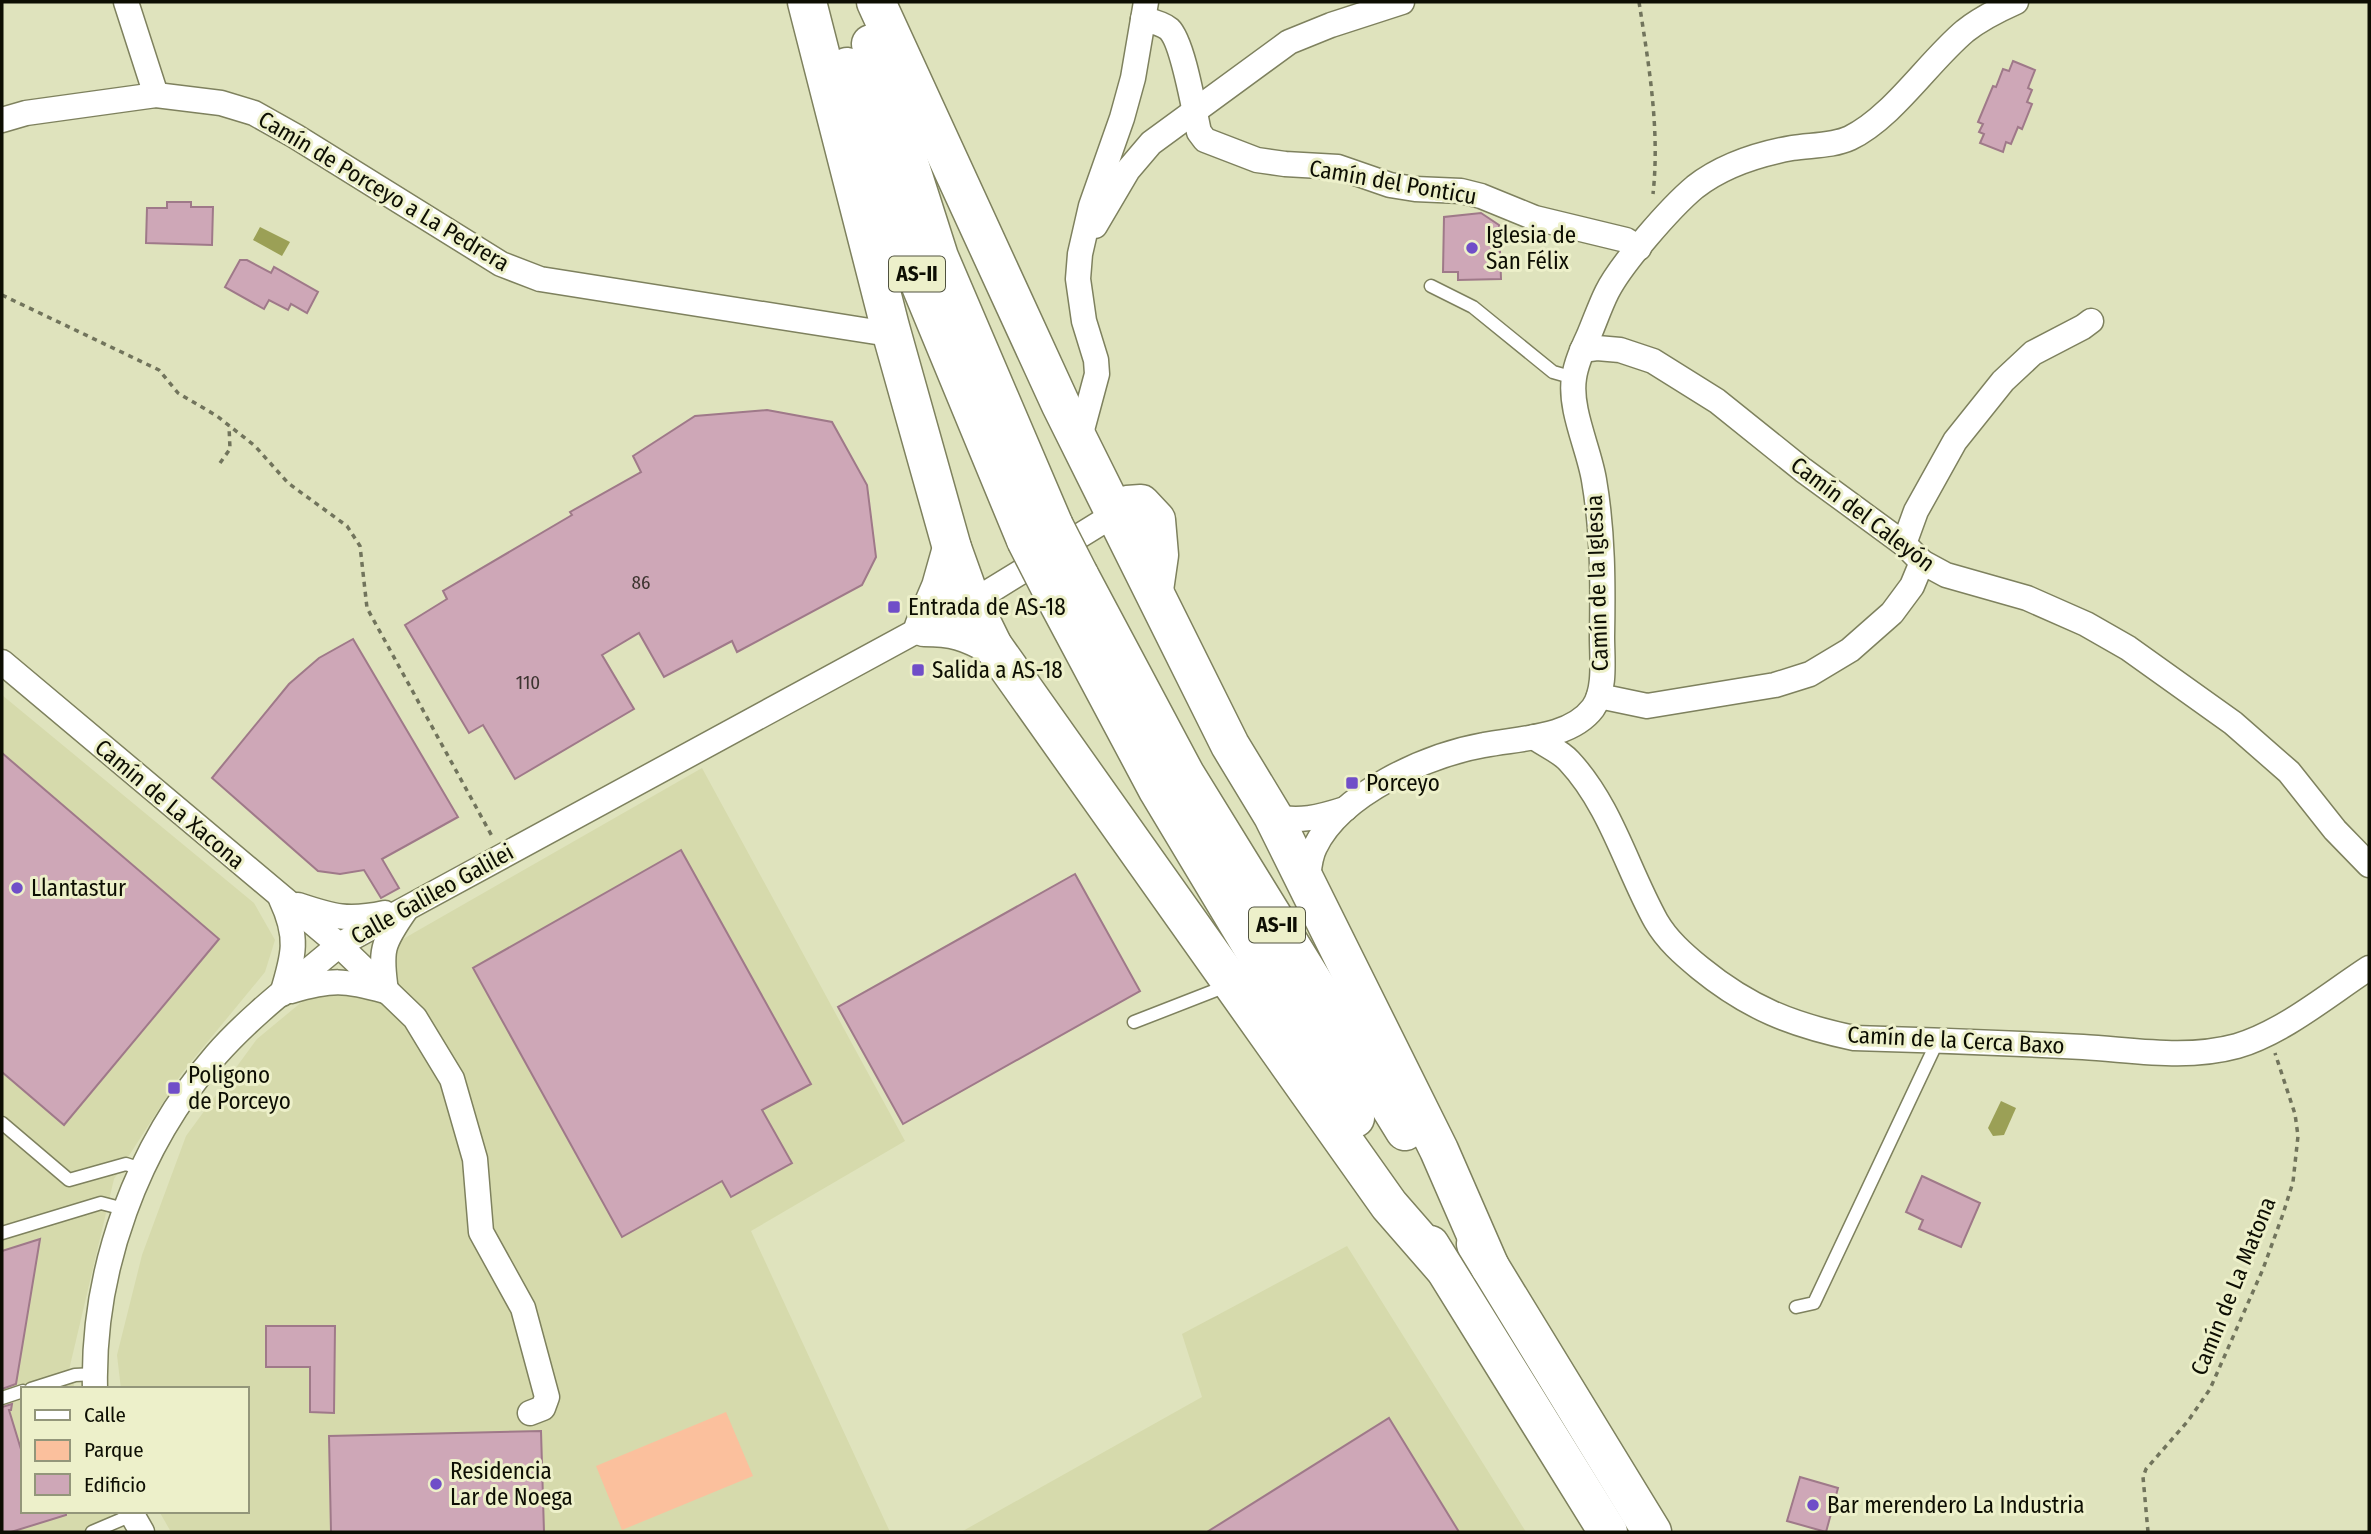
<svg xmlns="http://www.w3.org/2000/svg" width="2371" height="1534" font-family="'Fira Sans Condensed',sans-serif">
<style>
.built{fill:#d6daac}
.green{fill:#fbc09d}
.water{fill:#9ba056}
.building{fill:#cea7b7;stroke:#9f7989;stroke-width:2}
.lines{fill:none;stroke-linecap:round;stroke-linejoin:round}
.service-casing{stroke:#7e815e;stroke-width:15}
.minor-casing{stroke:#7e815e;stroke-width:27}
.trunk-casing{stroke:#7e815e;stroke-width:41}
.path{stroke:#71745c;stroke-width:3.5;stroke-dasharray:5 5;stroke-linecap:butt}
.service{stroke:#fff;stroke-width:12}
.minor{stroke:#fff;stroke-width:24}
.trunk{stroke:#fff;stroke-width:38}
.trunk-bridge-casing{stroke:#7e815e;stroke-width:41;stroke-linecap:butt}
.trunk-bridge{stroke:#fff;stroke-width:38}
.poi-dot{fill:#704ec8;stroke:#edf0ca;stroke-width:2.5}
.labels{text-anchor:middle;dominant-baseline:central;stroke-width:6;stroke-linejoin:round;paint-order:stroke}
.number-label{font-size:19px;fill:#3d3430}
.shield{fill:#edf0ca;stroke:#50523f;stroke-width:2}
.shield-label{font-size:21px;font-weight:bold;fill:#0d0e03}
.street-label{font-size:23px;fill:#0d0e03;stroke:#edf0ca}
.poi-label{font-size:23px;fill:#0d0e03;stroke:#edf0ca;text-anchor:start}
</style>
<rect width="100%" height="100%" fill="#dfe3bd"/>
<g class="built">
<polygon points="2,695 254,903 275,940 265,972 182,1073 114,1179 69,1370 75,1389 23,1389 23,1511 109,1511 115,1532 2,1532"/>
<polygon points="702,768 905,1141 751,1231 890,1532 171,1532 159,1511 247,1511 247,1389 121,1389 117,1355 142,1255 186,1136 257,1039 321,986"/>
<polygon points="1347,1246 1526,1532 961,1532 1202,1397 1182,1334"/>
</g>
<polygon class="green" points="726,1412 753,1476 622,1530 596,1466"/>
<g class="water">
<polygon points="260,227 290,242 282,256 253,240"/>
<polygon points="2001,1101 2016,1108 2004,1135 1993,1136 1988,1128"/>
</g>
<g class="building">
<polygon points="2013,61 2035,70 2028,88 2032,90 2027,102 2032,104 2022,129 2018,127 2011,144 2006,142 2003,152 1980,143 1984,134 1979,132 1983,124 1978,122 1993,86 1996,87 2003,69 2009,71"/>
<polygon points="167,202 191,202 191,207 213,207 212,245 146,243 147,208 167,208"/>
<polygon points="1481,213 1499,225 1501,279 1458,280 1458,272 1443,272 1444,217"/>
<polygon points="240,260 247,260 271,273 274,267 318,292 307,313 291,304 288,310 269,300 264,309 225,287"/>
<polygon points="767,410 832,422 867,485 876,557 862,585 737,652 732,641 664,677 639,633 602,655 634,709 515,779 483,725 469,733 405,625 447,599 443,591 572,515 570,512 641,472 633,456 695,416"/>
<polygon points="353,639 458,817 382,859 399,888 381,898 364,870 340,874 318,871 212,778 289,684 319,658"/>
<polygon points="2,753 219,939 64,1125 2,1072"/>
<polygon points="681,850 811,1084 762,1110 792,1163 731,1197 722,1181 622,1237 473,968"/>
<polygon points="1075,874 1140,991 903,1124 838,1007"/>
<polygon points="1922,1176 1980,1203 1961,1247 1919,1229 1923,1220 1906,1212"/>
<polygon points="40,1239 16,1384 2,1389 2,1251"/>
<polygon points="266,1326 335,1326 334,1413 310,1412 310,1367 266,1367"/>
<polygon points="12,1404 11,1410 9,1410 23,1456 23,1511 66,1511 66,1515 11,1532 2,1532 2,1407"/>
<polygon points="1389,1418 1459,1532 1207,1532"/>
<polygon points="541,1431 544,1532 331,1532 329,1436"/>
<polygon points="1800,1477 1838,1488 1826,1532 1787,1521"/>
</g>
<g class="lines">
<g class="service-casing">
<g id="service">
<polyline points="1431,286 1473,307 1553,372 1574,378"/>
<polyline points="1134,1022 1229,985"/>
<polyline points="2,1123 69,1180 126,1164 141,1169"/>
<polyline points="2,1233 101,1203 124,1209"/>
<polyline points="1796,1307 1814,1303 1938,1040"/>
<polyline points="31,1389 75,1375 95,1374"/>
<polyline points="2,1398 23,1391"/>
<polyline points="92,1532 132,1515"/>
</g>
</g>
<g class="minor-casing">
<g id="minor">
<polyline points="126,2 156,95"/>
<path d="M 1143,19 C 1151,21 1162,23 1169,29 C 1183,42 1194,110 1199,132 L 1205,140 L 1257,160 L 1285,164 L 1338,167 L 1390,185 L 1415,189 L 1461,191 L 1481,196 L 1535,218 L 1626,240 L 1639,248"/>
<polyline points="2,120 26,113 156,95 221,103 254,113 295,136 501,264 540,279 876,332 890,327"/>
<polyline points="1095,226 1128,170 1151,143 1289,42 1331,25 1402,2"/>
<polyline points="1582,350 1597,348 1620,350 1653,361 1717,401 1803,470 1904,544 1922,562 1946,575 2027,598 2086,624 2128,648 2233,723 2289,772 2335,830 2369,865"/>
<polyline points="1079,441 1097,374 1096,360 1084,321 1078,279 1080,254 1091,206 1122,118 1133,78 1146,2"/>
<polyline points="1904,544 1916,511 1955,441 2003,381 2033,353 2083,327 2091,321"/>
<polyline points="2,662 339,945 415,1018 452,1079 475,1159 481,1232 523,1308 547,1397 543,1408 530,1413"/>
<polyline points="1599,696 1647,706 1775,685 1810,674 1850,650 1892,613 1912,586 1922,562"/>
<path d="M 1534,737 C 1545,745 1560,751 1569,761 C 1611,806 1627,869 1656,921 C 1667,940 1683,954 1700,968 C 1749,1008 1792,1025 1854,1038 C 1930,1040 2007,1043 2083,1047 C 2134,1050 2186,1060 2237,1046 C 2284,1032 2329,994 2369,968"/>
<path d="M 1273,816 C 1298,823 1320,817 1345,809"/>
<path d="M 1307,885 C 1309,873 1309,858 1315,847 C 1341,793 1428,755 1484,745 C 1518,738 1570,739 1593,708 C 1606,690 1602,658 1602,637 C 1603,585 1603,532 1594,480 C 1589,449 1569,409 1574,378 C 1576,363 1583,348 1589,335 C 1595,321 1600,306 1607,292 C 1621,264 1671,207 1695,187 C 1722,166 1759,154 1792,148 C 1810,145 1833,146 1850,138 C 1893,117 1928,62 1965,31 C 1980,19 1998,10 2016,2"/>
<path d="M 281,899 C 299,937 294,955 282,994"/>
<path d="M 298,905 C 334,917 348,921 385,913"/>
<path d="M 291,991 C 332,979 345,980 385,991"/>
<path d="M 386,991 C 380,950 382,944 405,911"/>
<path d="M 95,1389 C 92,1269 137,1146 216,1055 C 252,1014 298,980 339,945 L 990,591 L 1115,514"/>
<polyline points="130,1511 142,1532"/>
</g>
</g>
<g class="trunk-casing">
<g id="trunk">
<polyline points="807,2 890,327 952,548 971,601 993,646 1389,1205 1443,1267"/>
<polyline points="876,2 1061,405 1230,745 1273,816 1439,1150 1490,1267"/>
<polyline points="871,44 939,257 1054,526"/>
<polyline points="847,67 914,269 1026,540"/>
<polyline points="1115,514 1127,505 1141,504 1156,520 1159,555 1154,590"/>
<path d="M 952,548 L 941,587 L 924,627 C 953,627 967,631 993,646"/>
<polyline points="1079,575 1185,774 1405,1131"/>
<polyline points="1051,589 1158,790 1355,1118"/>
<polyline points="1476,1244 1652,1532"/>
<polyline points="1430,1245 1608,1532"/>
</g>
</g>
<g class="path">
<path d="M 1639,2 C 1649,66 1660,130 1653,194"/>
<polyline points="2,295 159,370 178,393 217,416 255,446 288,483 347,526 360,546 367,608 493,838"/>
<polyline points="220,463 230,449 229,426"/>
<polyline points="2148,1532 2143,1477 2146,1469 2188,1421 2210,1389 2263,1269 2283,1214 2293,1182 2298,1136 2295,1114 2275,1053"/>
</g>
<use href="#service" class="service"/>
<use href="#minor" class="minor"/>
<use href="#trunk" class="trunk"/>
<g class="trunk-bridge-casing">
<g id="trunk-bridge">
<polyline points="1054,526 1079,575"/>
<polyline points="1026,540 1051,589"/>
</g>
</g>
<use href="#trunk-bridge" class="trunk-bridge"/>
</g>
<g class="poi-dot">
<circle cx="1472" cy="248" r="7"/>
<rect x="887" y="600" width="14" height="14" rx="3.5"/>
<rect x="911" y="663" width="14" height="14" rx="3.5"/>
<rect x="1345" y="776" width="14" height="14" rx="3.5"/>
<circle cx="17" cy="888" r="7"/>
<rect x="167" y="1081" width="14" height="14" rx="3.5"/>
<circle cx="436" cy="1484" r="7"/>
<circle cx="1813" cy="1505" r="7"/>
</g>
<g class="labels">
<g class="number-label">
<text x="641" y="582">86</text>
<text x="528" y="682">110</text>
</g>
<g class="shield">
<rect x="889" y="256.5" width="56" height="35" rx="5"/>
<rect x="1249" y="907.5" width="56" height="35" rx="5"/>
</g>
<g class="shield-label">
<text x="917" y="274">AS-II</text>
<text x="1277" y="925">AS-II</text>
</g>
<g class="street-label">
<text transform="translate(1393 182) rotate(10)">Camín del Ponticu</text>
<text transform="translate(384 191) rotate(31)">Camín de Porceyo a La Pedrera</text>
<text transform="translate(1863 514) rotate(37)">Camín del Caleyón</text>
<text transform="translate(1597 583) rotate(-92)">Camín de la Iglesia</text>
<text transform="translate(170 804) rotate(40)">Camín de La Xacona</text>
<text transform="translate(432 894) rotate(-29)">Calle Galileo Galilei</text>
<text transform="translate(1956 1040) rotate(3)">Camín de la Cerca Baxo</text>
<text transform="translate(2233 1286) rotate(-68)">Camín de La Matona</text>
</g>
<g class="poi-label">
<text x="1486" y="235">Iglesia de<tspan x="1486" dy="26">San Félix</tspan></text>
<text x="908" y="607">Entrada de AS-18</text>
<text x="932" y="670">Salida a AS-18</text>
<text x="1366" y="783">Porceyo</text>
<text x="31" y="888">Llantastur</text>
<text x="188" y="1075">Poligono<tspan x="188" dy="26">de Porceyo</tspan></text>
<text x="450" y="1471">Residencia<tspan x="450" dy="26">Lar de Noega</tspan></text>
<text x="1827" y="1505">Bar merendero La Industria</text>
</g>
</g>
<rect width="2371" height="1534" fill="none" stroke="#0d0e03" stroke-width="7"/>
<rect x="21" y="1387" width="228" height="126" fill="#edf0ca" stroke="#93967a" stroke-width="2"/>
<rect x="35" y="1410" width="35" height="10" fill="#ffffff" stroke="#93967a" stroke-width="2"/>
<text x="84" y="1422" font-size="21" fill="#0d0e03">Calle</text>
<rect x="35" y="1440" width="35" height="21" fill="#fbc09d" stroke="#93967a" stroke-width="2"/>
<text x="84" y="1457" font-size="21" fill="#0d0e03">Parque</text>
<rect x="35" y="1474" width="35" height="21" fill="#cea7b7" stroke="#93967a" stroke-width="2"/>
<text x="84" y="1492" font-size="21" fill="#0d0e03">Edificio</text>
</svg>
